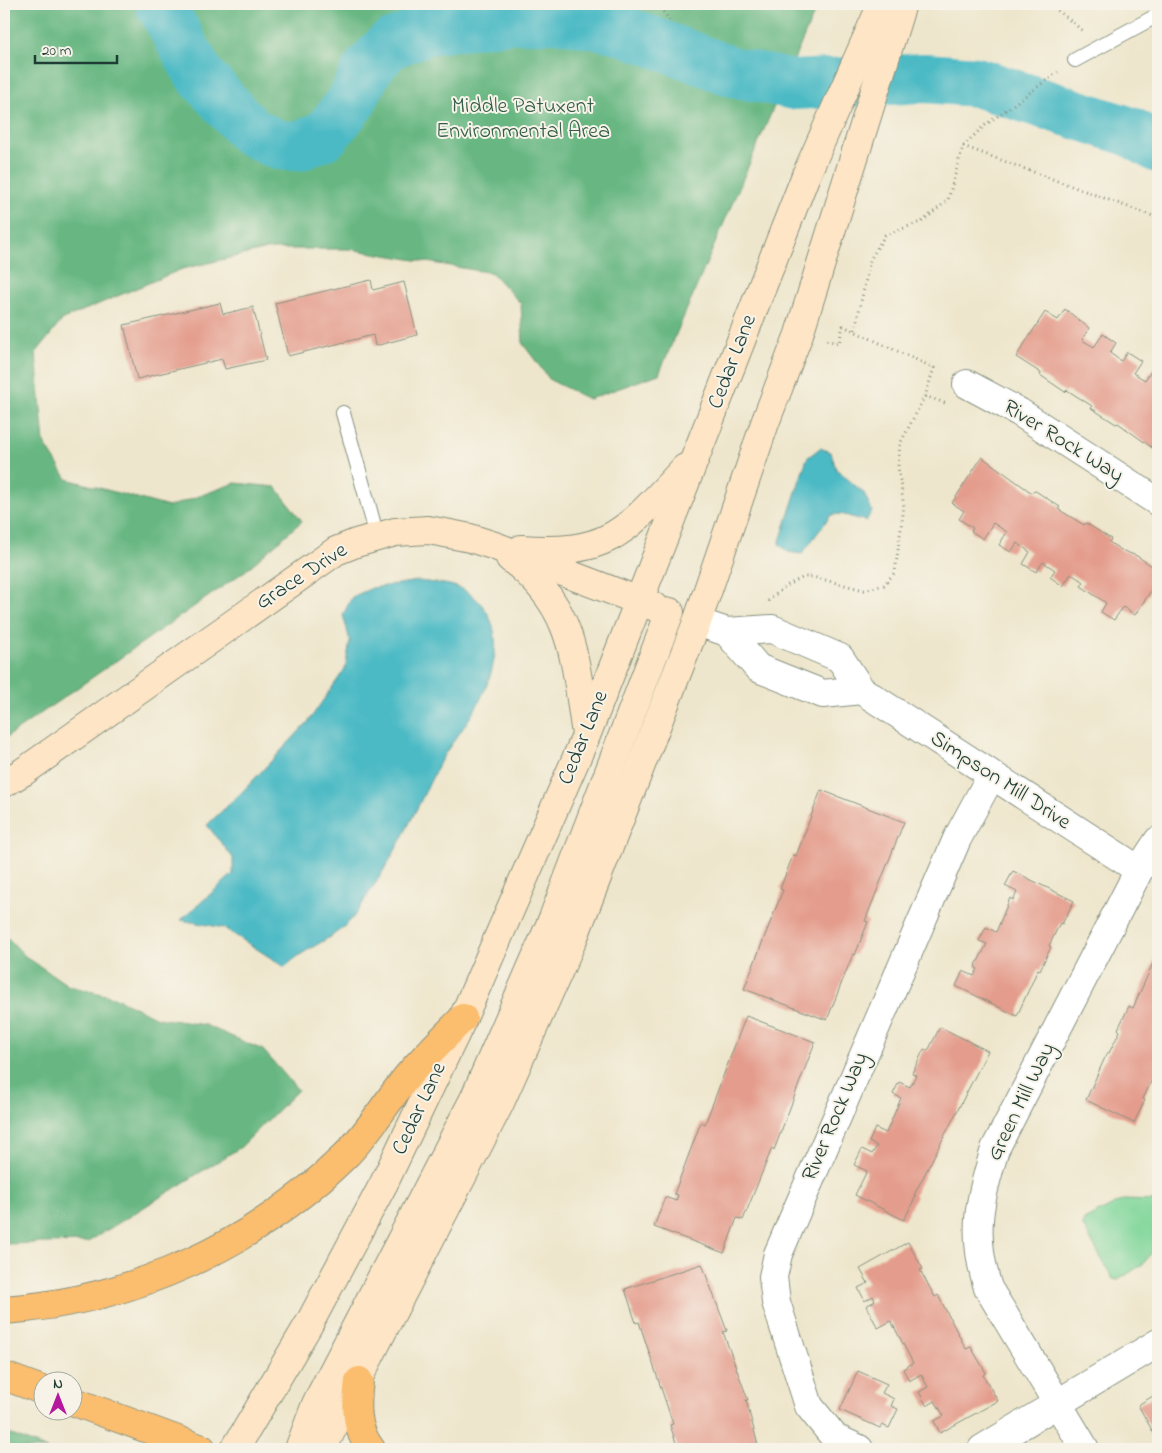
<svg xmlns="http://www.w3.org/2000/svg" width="1162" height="1453" font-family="'Indie Flower',sans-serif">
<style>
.green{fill:#7fd69a;stroke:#4f8a67}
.forest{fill:#67b782;stroke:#437a5b}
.water{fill:#4cbac5;stroke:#367c7c}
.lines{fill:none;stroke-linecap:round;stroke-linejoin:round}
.river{stroke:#4cbac5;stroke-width:50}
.building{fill:#e49c8c}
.lane-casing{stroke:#869280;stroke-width:16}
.street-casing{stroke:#869280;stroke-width:30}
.secondary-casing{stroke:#869280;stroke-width:30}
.highway-casing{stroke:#869280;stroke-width:30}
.path{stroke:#869280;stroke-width:3;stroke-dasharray:1 4;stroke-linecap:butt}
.lane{stroke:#fff;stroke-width:14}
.street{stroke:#fff;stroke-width:28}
.secondary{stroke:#fde5c5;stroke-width:28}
.highway{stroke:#fbbd6e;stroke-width:28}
.labels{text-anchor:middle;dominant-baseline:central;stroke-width:4;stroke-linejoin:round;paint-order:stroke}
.park-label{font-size:22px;fill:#325c48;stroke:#f7f3e8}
.street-label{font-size:22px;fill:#1f3d34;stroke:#f7f3e8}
</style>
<rect width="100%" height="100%" fill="#f7f3e8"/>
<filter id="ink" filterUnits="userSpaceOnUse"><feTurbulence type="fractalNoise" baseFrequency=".02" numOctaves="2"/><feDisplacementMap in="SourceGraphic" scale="10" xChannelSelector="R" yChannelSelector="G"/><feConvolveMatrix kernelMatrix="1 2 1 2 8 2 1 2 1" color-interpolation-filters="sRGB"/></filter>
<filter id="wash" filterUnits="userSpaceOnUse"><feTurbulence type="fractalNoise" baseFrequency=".0096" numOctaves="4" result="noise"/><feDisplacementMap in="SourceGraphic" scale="20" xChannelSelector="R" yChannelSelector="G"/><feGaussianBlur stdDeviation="1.12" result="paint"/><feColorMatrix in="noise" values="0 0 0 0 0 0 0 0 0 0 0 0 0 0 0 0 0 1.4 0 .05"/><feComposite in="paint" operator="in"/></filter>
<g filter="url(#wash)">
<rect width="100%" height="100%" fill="#eee6cc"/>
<polygon class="green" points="1123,1200 1156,1201 1158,1244 1143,1264 1118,1280 1113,1279 1083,1226 1084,1220"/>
<g class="forest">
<polygon points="4,4 818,4 659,374 589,399 550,380 523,344 521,304 492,273 350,249 268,249 182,269 63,319 36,353 44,443 67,479 169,507 235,483 276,487 302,521 245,571 4,739"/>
<polygon points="4,934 25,956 69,986 114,997 157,1018 205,1025 263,1050 298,1090 241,1147 88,1242 4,1244"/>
<polygon points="4,1432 48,1449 4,1449"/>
</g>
<g class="water">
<polygon points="820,448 831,452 836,469 864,493 872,511 866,521 841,514 831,515 802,554 788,552 779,544 807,458"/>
<path d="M 418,581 C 434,583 455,583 469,593 C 514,625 493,684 467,722 C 457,738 447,748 438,766 C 416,810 395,856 367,896 C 362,904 357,914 350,921 C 331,941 304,948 285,967 L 224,928 L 181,920 L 233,874 L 233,858 L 207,825 L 243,791 L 308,722 L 345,669 L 350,641 L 343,615 L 352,597 L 372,588 Z"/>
</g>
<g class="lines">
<polyline class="river" points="160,4 199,74 250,131 278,145 299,146 325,135 351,102 368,68 389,45 427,30 507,19 561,18 619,29 733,72 794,85 925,78 976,82 1131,132 1158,148"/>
</g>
<g id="blocks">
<g class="building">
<polygon points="371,280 373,290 404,282 417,335 375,346 373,335 288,356 275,303"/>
<polygon points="220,303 223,314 253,307 266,360 225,369 222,359 137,379 124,325"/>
<polygon points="1065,309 1089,328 1082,340 1094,347 1103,334 1116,343 1110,353 1121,361 1127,352 1141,361 1133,373 1145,380 1154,367 1158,370 1158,452 1118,423 1116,424 1091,408 1092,406 1067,390 1065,392 1040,375 1041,373 1016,357 1045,312 1058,320"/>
<polygon points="982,457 1032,493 1034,490 1060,507 1058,509 1084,525 1086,523 1111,539 1109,542 1121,550 1137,556 1158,570 1158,580 1135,615 1123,607 1114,620 1101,612 1106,603 1081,586 1084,582 1071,574 1063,586 1050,577 1055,570 1043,562 1036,572 1023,564 1030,552 1017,543 1011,552 999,545 1007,532 993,523 983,539 971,531 973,528 959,519 964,511 952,503"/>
<polygon points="821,790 904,822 865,921 868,922 855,955 853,954 827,1020 744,989 783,890 780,889 793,855 796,856"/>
<polygon points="1013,871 1074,901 1062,924 1060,923 1049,946 1051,947 1040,970 1038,969 1017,1016 956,986 963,971 974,976 978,969 975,967 987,944 979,941 986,927 996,932 1010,898 1013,900 1017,892 1005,886"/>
<polygon points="1158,958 1158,1078 1154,1075 1143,1099 1145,1100 1134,1123 1086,1100 1107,1053 1109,1053 1120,1031 1118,1029 1129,1006 1133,1008 1154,961 1156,962"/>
<polygon points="746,1016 815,1042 774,1150 772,1148 743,1220 737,1218 724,1253 654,1227 665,1197 676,1201 678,1195 674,1194 701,1122 705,1124"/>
<polygon points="940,1027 988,1051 914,1195 916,1196 904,1220 855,1195 867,1171 854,1165 862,1149 872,1154 877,1146 869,1142 875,1128 886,1133 901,1098 893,1094 899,1082 910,1087 916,1075 912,1073 924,1049 928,1051"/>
<polygon points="908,1242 923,1269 920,1270 935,1297 938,1295 966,1349 971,1347 986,1373 983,1375 998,1401 940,1433 934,1421 944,1416 935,1401 927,1406 919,1392 928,1387 921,1374 909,1381 903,1369 913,1363 891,1321 878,1328 866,1306 875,1301 873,1296 865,1301 858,1288 868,1283 860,1269"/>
<polygon points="702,1264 727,1331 723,1332 748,1400 746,1400 759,1449 678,1449 670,1425 673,1424 639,1322 636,1323 625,1289"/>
<polygon points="858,1371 887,1384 882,1393 894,1399 891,1406 898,1409 889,1428 882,1425 880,1428 840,1410"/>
<polygon points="1158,1393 1158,1441 1138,1405"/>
</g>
</g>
</g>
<g filter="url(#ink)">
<use href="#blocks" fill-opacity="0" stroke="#869280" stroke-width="1"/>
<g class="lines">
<g class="lane-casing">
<g id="lane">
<polyline points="1075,60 1158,15"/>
<polyline points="343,413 377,536"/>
</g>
</g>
<g class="street-casing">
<g id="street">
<polyline points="967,384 1019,412 1158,502"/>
<polyline points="697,622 727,632 772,629 840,658 861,690 1139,870"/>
<polyline points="727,632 758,668 823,694 861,690"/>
<polyline points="859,1449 835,1438 809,1406 776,1302 773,1277 778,1254 957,839 991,776"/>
<polyline points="982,1449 1158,1343"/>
<path d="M 1085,1449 L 988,1288 C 971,1233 979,1203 995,1149 L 1139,870 L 1158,841"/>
</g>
</g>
<g class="secondary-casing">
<g id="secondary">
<path d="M 521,549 C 612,556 627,529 685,468"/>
<path d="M 510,558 C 576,608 574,659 586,734"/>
<polyline points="4,783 23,772 336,551 356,543 395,532 428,530 445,533 470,538 495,546 655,607"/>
<polyline points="235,1449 309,1324 384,1183 463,1018 586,736 806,175 882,4"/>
<polyline points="299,1449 316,1404 474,1099 553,918 670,612"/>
<polyline points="322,1449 499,1105 573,939 697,622 765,423 799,334 902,4"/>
</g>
</g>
<g class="highway-casing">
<g id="highway">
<path d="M 4,1310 C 132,1301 253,1246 345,1156 C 369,1132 385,1104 406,1078 C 423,1057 444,1038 463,1018"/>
<polyline points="4,1376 42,1390"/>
<path d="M 359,1381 C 356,1405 355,1429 371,1449"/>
<polyline points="72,1401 202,1449"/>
</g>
</g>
<g class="path">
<polyline points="657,4 671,22"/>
<polyline points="1050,4 1084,32"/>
<polyline points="963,146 1158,218"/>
<polyline points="855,330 870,260 885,235 923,221 948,200 963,146 984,126 1058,72"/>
<polyline points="925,396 945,403 947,402"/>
<polyline points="768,601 786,586 804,577 813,577 864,590 884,585 895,572 904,507 898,467 900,444 925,396 934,368 843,326 839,343 825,340"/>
</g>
<use href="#lane" class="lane"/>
<use href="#street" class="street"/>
<use href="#secondary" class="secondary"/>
<use href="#highway" class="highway"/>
</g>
</g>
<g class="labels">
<g class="park-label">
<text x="523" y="107">Middle Patuxent<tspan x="523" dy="25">Environmental Area</tspan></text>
</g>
<g class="street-label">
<text transform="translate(733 362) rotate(-69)">Cedar Lane</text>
<text transform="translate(1063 442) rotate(32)">River Rock Way</text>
<text transform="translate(302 577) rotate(-33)">Grace Drive</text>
<text transform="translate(584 738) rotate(-68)">Cedar Lane</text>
<text transform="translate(1000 781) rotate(33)">Simpson Mill Drive</text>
<text transform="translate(1022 1102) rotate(-64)">Green Mill Way</text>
<text transform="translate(420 1109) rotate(-65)">Cedar Lane</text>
<text transform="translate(836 1117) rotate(-67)">River Rock Way</text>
</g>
</g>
<rect width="1162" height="1453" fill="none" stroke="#f7f3e8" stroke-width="20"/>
<g transform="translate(58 1396)"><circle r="24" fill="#f7f3e8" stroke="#a1aaa0"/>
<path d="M0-4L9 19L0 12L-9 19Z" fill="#b5179e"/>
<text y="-8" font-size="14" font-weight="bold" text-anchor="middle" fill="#1f3d34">N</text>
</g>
<path d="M35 55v8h82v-8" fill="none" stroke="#1f3d34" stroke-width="2.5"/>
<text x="42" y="55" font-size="15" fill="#1f3d34" stroke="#f7f3e8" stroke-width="4" paint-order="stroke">20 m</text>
</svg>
